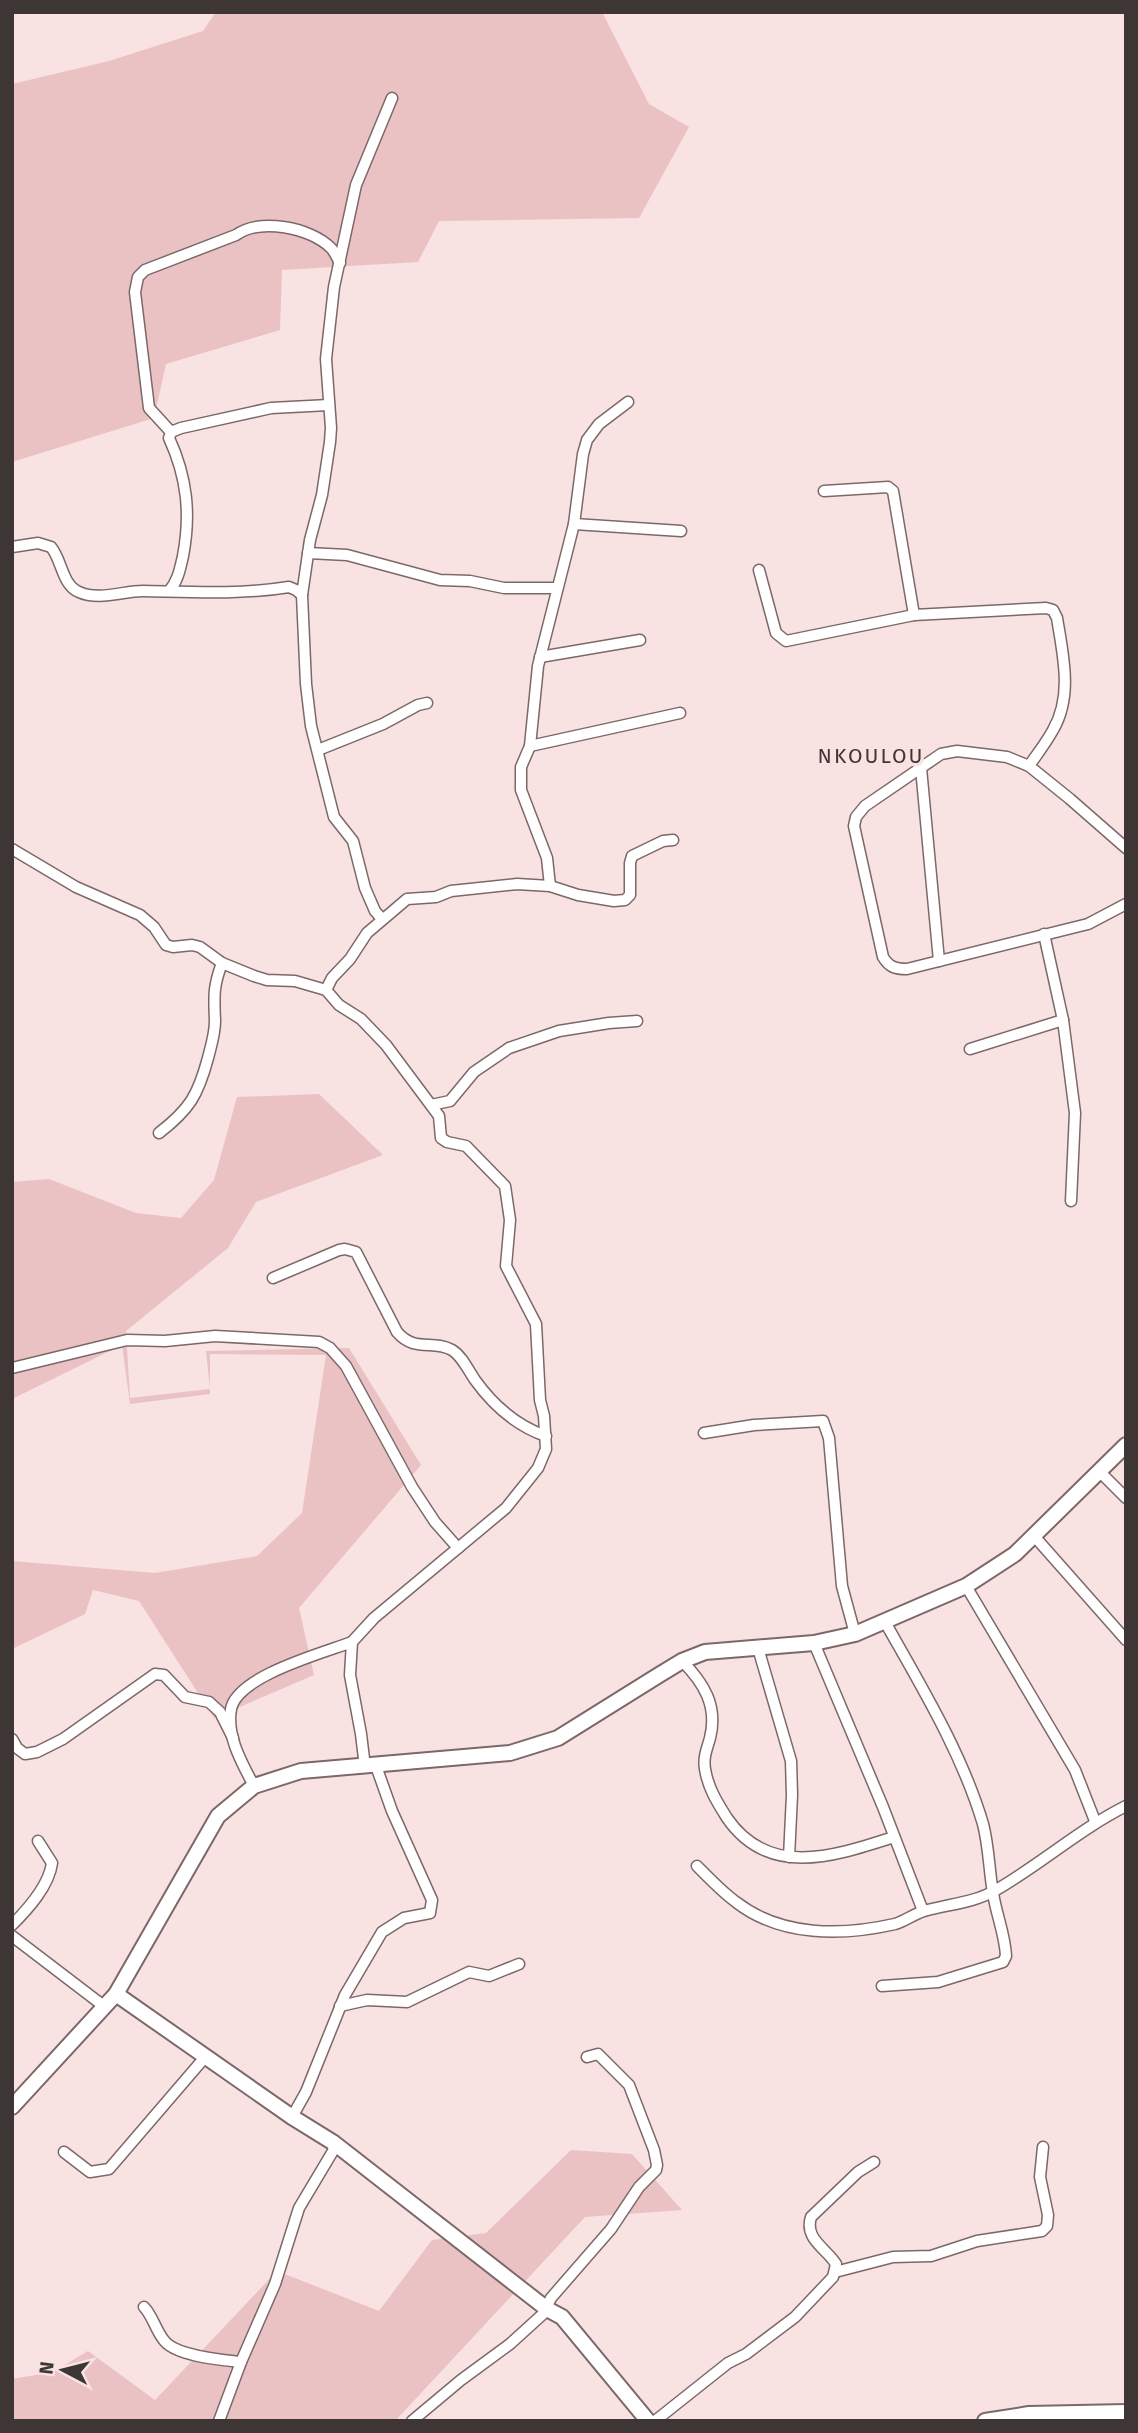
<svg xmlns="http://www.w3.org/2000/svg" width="1138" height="2433" font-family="'Fira Sans',sans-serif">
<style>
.green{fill:#eac2c4}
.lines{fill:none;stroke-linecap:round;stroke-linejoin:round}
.street-casing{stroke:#7c6869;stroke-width:13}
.secondary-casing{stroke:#7c6869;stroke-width:18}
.street{stroke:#fff;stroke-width:10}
.secondary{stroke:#fff;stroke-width:14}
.labels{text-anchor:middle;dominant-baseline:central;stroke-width:7;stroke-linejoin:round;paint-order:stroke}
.quarter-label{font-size:21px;letter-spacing:2px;fill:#463435;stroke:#f9e2e2}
</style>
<rect width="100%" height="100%" fill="#f9e2e2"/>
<g class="green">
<polygon points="216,12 602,12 649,104 689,127 639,218 439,221 418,262 282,270 280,330 166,364 154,418 12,462 12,84 109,61 203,31"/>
<polygon points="319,1094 383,1155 256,1202 228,1248 126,1331 130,1398 210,1389 206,1351 349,1348 421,1465 299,1608 314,1675 214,1718 139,1601 93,1590 85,1614 12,1649 12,1561 155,1573 257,1556 302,1513 326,1355 210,1354 210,1394 130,1404 122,1345 12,1399 12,1182 49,1179 136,1213 181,1218 214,1180 237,1097"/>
<polygon points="571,2150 632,2154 682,2210 585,2217 395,2421 12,2421 12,2379 53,2372 88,2351 155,2400 277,2271 379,2311 432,2240 486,2233"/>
</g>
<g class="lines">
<g class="street-casing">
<g id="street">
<polyline points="171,432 181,428 271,408 329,405"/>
<polyline points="824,491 888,487 893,491 914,615"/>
<polyline points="574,524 681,531"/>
<path d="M 12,547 L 38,543 L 51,547 C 62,560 62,585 79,592 C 99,601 123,591 143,591 C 191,592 240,595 289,587 L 296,590 L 302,595"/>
<polyline points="308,553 347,555 440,580 470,581 504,588 557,588"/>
<path d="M 759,570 L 776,633 L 786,641 L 914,615 L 1046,608 L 1053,610 L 1057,618 C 1063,655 1073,696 1053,730 C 1046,743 1037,754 1029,766"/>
<path d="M 169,591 C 178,581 180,569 183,556 C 191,514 187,477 169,438 L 171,432 L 149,408 L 135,292 L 138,277 L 145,270 L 236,235 C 260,218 310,227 331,248 C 335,252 337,258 340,263"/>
<polyline points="540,657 640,640"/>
<polyline points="530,746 680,713"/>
<polyline points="318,750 383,724 418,705 427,703"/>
<polyline points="921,768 939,961"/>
<path d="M 1126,848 L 1070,799 L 1029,766 L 1007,757 L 957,751 L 941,754 L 865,806 L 856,817 L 854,826 L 883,957 C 889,967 895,969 907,969 L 1088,924 L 1126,904"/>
<polyline points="12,849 76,887 140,915 154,927 166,945 173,947 192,945 200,947 222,963 254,976 267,980 295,981 326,990 339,1005 361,1019 386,1045 439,1116 441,1138 447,1142 466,1146 505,1186 510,1220 506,1266 536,1324 540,1400 544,1416 546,1449 538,1468 506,1508 374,1618 352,1642 350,1675 361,1734 365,1767"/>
<polyline points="550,886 547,858 521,790 521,767 530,746 538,666 574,524 583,454 587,440 599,424 628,402"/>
<polyline points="382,919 375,911 365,888 353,841 334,817 311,726 306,684 302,595 310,540 322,495 330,442 331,428 326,359 334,287 356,185 392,98"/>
<polyline points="1044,934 1063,1020 1075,1113 1071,1201"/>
<polyline points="326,990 332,978 350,959 367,933 407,899 436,897 451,891 517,884 550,886 578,895 614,901 625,900 630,895 630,863 632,856 663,841 673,840"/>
<polyline points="970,1049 1063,1020"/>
<polyline points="431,1105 450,1101 474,1072 509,1048 559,1031 609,1023 637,1021"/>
<path d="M 159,1133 C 190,1109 198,1095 208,1058 C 211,1046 215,1034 215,1021 C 214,996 213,987 222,963"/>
<path d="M 273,1278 L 339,1250 L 345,1249 L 356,1252 L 397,1332 C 415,1353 433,1339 452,1350 C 462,1356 468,1370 475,1380 C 493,1405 517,1426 546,1436"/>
<polyline points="12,1368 127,1340 165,1341 215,1336 319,1342 330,1348 346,1366 412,1487 435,1522 458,1548"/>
<polyline points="704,1433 754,1425 823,1421 829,1438 842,1586 855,1634"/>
<polyline points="1099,1471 1126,1498"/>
<polyline points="1035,1537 1126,1640"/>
<polyline points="966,1586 1075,1770 1095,1821"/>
<polyline points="814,1643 883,1807 923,1911"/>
<polyline points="758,1648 791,1761 792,1795 789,1857"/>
<path d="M 682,1661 C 704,1683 718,1706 710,1738 C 707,1749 703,1757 705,1769 C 708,1788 717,1802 727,1818 C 769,1879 835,1856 894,1837"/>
<polyline points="12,1739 17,1748 25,1754 37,1752 63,1739 155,1674 164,1675 185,1697 209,1702 220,1712 233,1738"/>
<path d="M 254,1786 C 242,1763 226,1736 231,1709 C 237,1676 323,1653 352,1642"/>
<path d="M 697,1866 C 709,1878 722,1892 736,1902 C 781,1937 842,1936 895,1924 C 905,1921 914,1914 924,1911 C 948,1904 974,1903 996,1890 C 1041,1864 1080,1829 1126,1806"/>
<path d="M 12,1925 C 28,1909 49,1886 52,1863 L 38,1841"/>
<polyline points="12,1936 105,2007"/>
<path d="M 882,1986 L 938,1982 L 1003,1962 L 1006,1956 C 1005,1934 996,1914 993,1893 C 989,1870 989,1847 983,1824 C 962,1753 921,1686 885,1622"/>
<polyline points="340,2006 367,2000 407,2002 469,1972 489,1976 519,1964"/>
<polyline points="292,2117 306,2092 345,1995 382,1932 404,1918 430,1913 432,1900 392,1811 376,1766"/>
<polyline points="64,2152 90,2172 109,2169 206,2056"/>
<polyline points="835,2272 893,2257 931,2256 977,2241 1042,2231 1047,2226 1048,2215 1040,2177 1043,2147"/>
<path d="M 144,2307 C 152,2315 156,2330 163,2339 C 173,2356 222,2360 241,2362"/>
<polyline points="219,2421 241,2362 275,2284 299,2208 333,2151 334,2143"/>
<polyline points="412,2421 461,2380 510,2344 543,2314 551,2298 611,2229 639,2187 656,2170 657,2165 654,2150 629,2085 598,2054 587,2057"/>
<path d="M 655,2421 L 728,2363 L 746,2354 L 795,2317 L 833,2277 L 836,2264 C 826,2248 804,2239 811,2217 L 858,2172 L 874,2162"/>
</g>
</g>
<g class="secondary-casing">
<g id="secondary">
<polyline points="116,1994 292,2117 334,2143 547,2309 562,2317 648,2421"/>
<polyline points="12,2107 116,1994 218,1816 254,1786 301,1771 510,1753 558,1738 659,1675 682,1661 705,1652 814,1643 855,1634 966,1586 1015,1554 1126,1445"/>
<polyline points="985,2421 1029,2414 1126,2412"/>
</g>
</g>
<use href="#street" class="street"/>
<use href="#secondary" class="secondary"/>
</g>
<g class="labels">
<g class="quarter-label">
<text x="871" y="756">NKOULOU</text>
</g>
</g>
<rect width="1138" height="2433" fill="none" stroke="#3e3535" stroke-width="28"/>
<g transform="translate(63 2370) rotate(277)" stroke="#f9e2e2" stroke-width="5" paint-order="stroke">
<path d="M0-5L12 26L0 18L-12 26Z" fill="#3e3535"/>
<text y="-10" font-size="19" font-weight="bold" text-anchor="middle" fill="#3e3535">N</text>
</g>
</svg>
